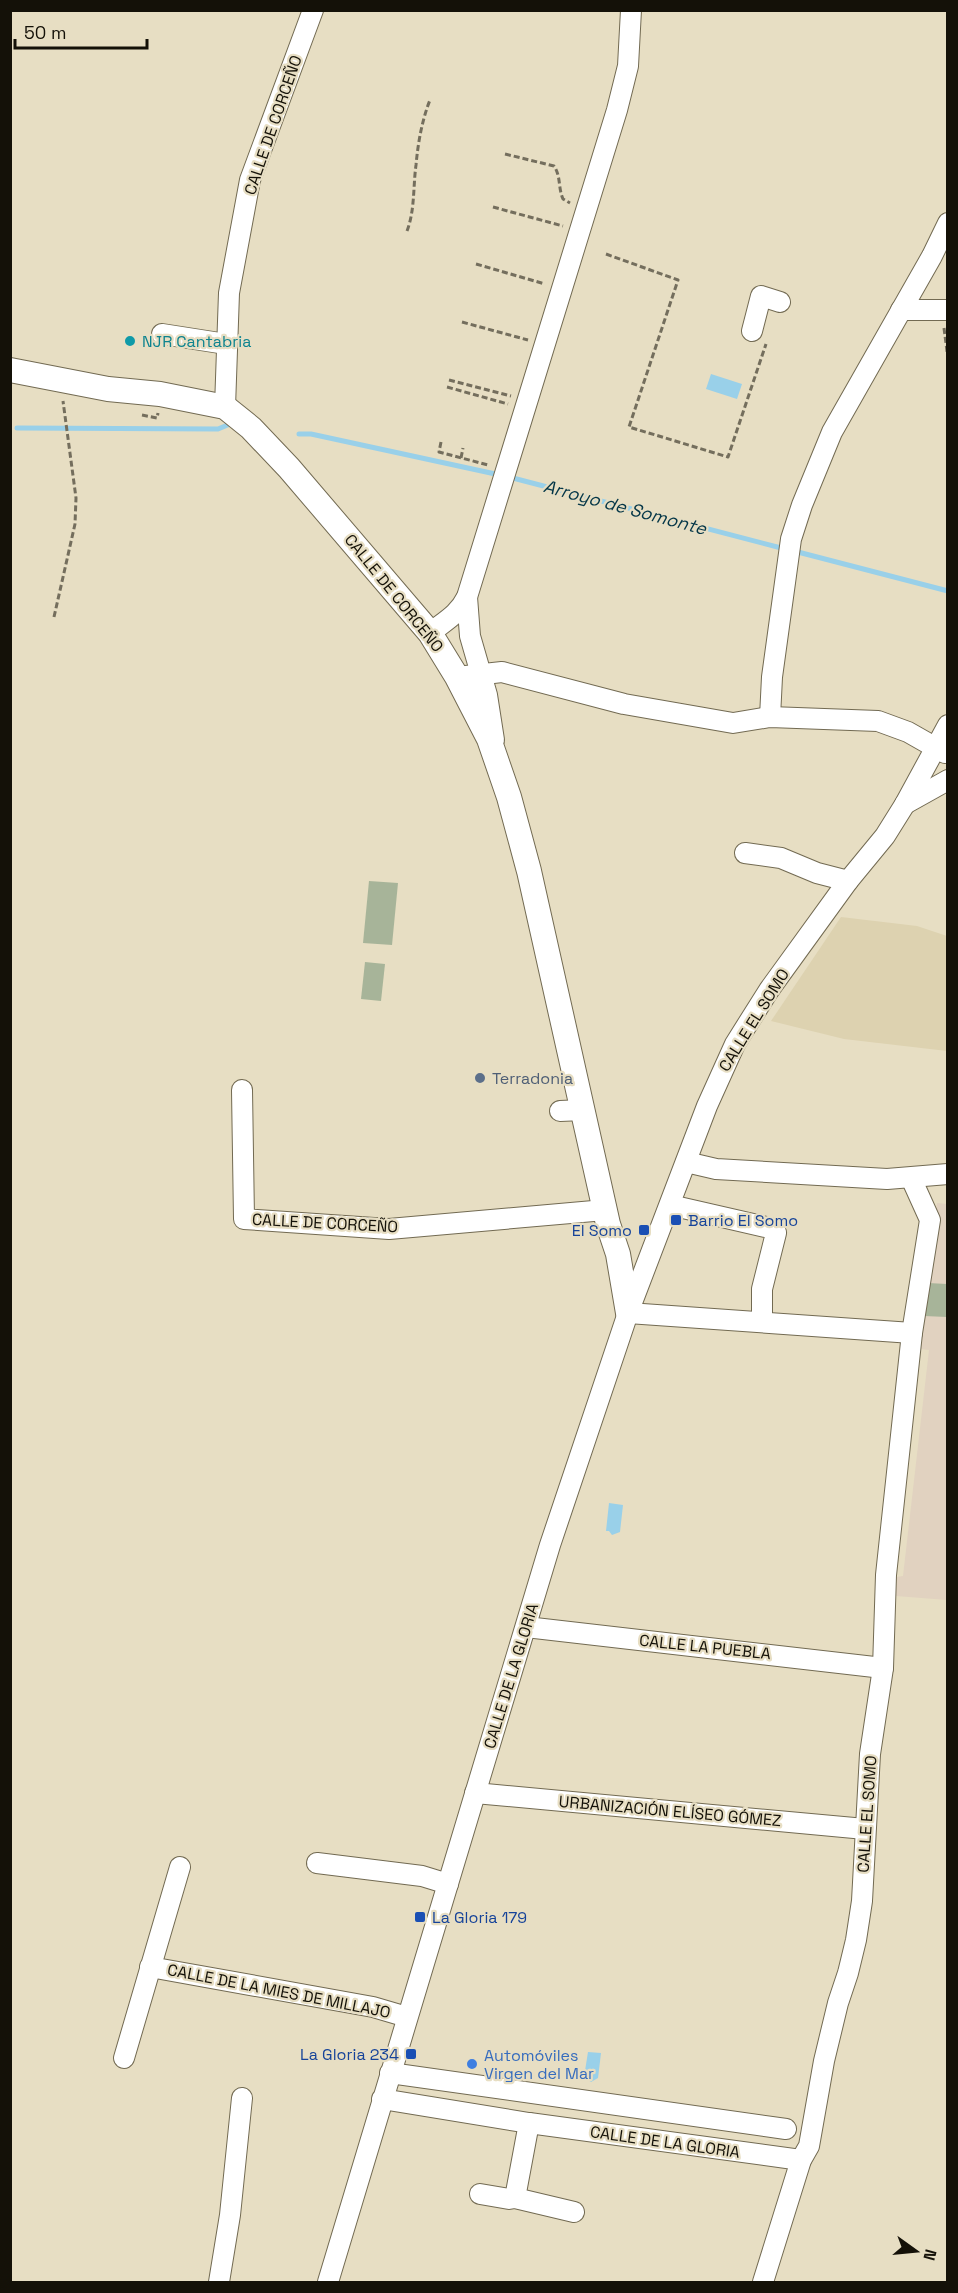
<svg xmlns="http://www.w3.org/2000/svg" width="958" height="2293" font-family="'Space Grotesk',sans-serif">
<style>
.built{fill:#ddd2b0}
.education{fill:#e1d2c0}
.green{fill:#a7b499}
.water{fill:#99d0e9}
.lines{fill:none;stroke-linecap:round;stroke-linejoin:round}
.stream{stroke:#99d0e9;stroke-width:5}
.minor-casing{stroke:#726a52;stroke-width:22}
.major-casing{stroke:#726a52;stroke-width:26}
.path{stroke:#746e5d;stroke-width:3;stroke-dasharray:6 3;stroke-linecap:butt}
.minor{stroke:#fff;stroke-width:20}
.major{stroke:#fff;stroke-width:24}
.culture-dot{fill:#0f9aa8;stroke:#e7dec3;stroke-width:2}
.service-dot{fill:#5c6f8a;stroke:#e7dec3;stroke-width:2}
.transit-dot{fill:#1a4fb4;stroke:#e7dec3;stroke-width:2}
.shop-dot{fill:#3f7fe0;stroke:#e7dec3;stroke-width:2}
.labels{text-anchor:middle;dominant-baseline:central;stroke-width:4.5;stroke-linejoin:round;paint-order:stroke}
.street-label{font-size:16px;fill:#141108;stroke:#e7dec3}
.culture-label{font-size:16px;fill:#0d838f;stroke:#e7dec3;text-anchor:start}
.service-label{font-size:16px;fill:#4e5e75;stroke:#e7dec3;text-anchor:start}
.transit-label{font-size:16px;fill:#164399;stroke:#e7dec3;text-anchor:start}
.shop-label{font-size:16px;fill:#366cbe;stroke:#e7dec3;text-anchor:start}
.water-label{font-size:18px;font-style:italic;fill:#043647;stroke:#e7dec3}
</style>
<rect width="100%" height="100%" fill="#e7dec3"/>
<polygon class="built" points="841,917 917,926 947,936 947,1051 844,1039 771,1021"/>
<polygon class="education" points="937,1203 947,1204 947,1600 896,1596 896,1577 903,1576 929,1350 920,1349"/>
<g class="green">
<polygon points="369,881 398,883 392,945 363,943"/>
<polygon points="365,962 385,964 381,1001 361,999"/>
<polygon points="928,1283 947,1284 947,1317 924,1316"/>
</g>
<g class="water">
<polygon points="711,374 742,384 737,399 706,389"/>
<polygon points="609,1503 623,1505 620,1532 612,1535 609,1531 606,1531"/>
<polygon points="588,2052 601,2053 598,2078 591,2082 584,2077"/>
</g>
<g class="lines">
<g class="stream">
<polyline points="17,428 218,429 230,424"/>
<polyline points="299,434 311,434 500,475"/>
<polyline points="509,477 785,549"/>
<polyline points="794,551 948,591"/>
</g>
<g class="minor-casing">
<g id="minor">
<polyline points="901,310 948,310"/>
<polyline points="752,331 761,296 780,302"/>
<polyline points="162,334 226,344"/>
<polyline points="225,407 229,293 250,180 313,10"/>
<polyline points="467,597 470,636 487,695 494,740"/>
<path d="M 430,633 C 445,621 458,615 467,597 L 617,110 L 628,66 L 631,10"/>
<polyline points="457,677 502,672 624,704 733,723 770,717 878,721 908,732 945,753"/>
<polyline points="770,717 772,677 791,539 802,505 832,432 932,256 948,223"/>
<polyline points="905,804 948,780"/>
<polyline points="745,853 781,858 817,873 848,881"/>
<polyline points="242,1090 244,1219 389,1229 605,1210"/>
<polyline points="560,1111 583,1110"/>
<polyline points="686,1162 716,1169 887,1179 948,1174"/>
<polyline points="670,1205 770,1228 776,1233 762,1289 762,1322"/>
<polyline points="628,1313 912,1333"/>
<polyline points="526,1627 883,1668"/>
<polyline points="475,1793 865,1829"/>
<polyline points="317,1863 422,1876 448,1884"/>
<polyline points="150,1967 373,2007 407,2017"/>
<polyline points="124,2058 180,1867"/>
<polyline points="390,2073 786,2129"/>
<polyline points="382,2099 529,2123 801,2160"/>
<polyline points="480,2194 509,2199 515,2198 574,2212"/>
<polyline points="515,2198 529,2123"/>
<polyline points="219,2282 230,2215 242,2098"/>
<polyline points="328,2282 550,1545 628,1313 707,1106 735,1044 769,990 848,881 885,836 905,804 948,725"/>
<polyline points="763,2282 801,2160 809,2146 824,2061 838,2003 848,1973 856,1940 862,1901 870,1754 883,1668 886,1575 912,1333 930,1220 911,1178"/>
</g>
</g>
<g class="major-casing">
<polyline id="major" points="10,370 108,389 160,394 225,407 251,428 289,468 430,633 457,677 489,739 509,797 529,871 608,1224 618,1254 628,1313"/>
</g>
<g class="path">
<path d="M 505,154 L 554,166 C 561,176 558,188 563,199 L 570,203"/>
<polyline points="493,207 563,226"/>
<path d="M 407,231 C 415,210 413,187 416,165 C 418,143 422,120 430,100"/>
<polyline points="606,254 678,280 629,427 728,457 766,344"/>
<polyline points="476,264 545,284"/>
<polyline points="462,322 528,340"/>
<polyline points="944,328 948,359"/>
<polyline points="449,380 511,396"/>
<polyline points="447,387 508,404"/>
<polyline points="142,415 157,418 158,413"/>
<polyline points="441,442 439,452 488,465"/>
<polyline points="461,458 463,448"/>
<polyline points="54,617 75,524 76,498 63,401"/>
</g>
<use href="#minor" class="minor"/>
<use href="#major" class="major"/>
</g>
<circle class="culture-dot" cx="130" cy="341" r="6"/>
<circle class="service-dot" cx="480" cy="1078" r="6"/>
<g class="transit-dot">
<rect x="670" y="1214" width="12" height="12" rx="3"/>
<rect x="638" y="1224" width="12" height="12" rx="3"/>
<rect x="414" y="1911" width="12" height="12" rx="3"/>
<rect x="405" y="2048" width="12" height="12" rx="3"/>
</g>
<circle class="shop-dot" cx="472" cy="2064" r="6"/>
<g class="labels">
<g class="street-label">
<text transform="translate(273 125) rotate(-71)">CALLE DE CORCEÑO</text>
<text transform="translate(394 593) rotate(51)">CALLE DE CORCEÑO</text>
<text transform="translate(754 1020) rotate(-58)">CALLE EL SOMO</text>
<text transform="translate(325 1223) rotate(3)">CALLE DE CORCEÑO</text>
<text transform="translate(705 1647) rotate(6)">CALLE LA PUEBLA</text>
<text transform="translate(511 1676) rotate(-73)">CALLE DE LA GLORIA</text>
<text transform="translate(670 1811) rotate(5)">URBANIZACIÓN ELÍSEO GÓMEZ</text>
<text transform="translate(867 1814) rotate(-86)">CALLE EL SOMO</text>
<text transform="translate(279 1991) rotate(11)">CALLE DE LA MIES DE MILLAJO</text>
<text transform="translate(665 2142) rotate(8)">CALLE DE LA GLORIA</text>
</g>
<g class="culture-label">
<text x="142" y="341">NJR Cantabria</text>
</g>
<g class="service-label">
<text x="492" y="1078">Terradonia</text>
</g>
<g class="transit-label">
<text x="688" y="1220">Barrio El Somo</text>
<text x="632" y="1230" text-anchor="end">El Somo</text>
<text x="432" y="1917">La Gloria 179</text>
<text x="399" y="2054" text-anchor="end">La Gloria 234</text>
</g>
<g class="shop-label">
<text x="484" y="2055">Automóviles<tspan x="484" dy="18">Virgen del Mar</tspan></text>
</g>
<g class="water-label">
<text transform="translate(625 507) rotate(15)">Arroyo de Somonte</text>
</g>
</g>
<rect width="958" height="2293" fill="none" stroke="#141108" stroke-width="24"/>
<g transform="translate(916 2251) rotate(105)" stroke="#e7dec3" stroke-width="4.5" paint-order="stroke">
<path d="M0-4.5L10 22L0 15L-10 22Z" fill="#141108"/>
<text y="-9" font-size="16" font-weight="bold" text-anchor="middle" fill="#141108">N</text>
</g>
<path d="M15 39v9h132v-9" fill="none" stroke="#141108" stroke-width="3"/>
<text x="24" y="39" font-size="18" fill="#141108" stroke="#e7dec3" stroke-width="4.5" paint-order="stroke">50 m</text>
</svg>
